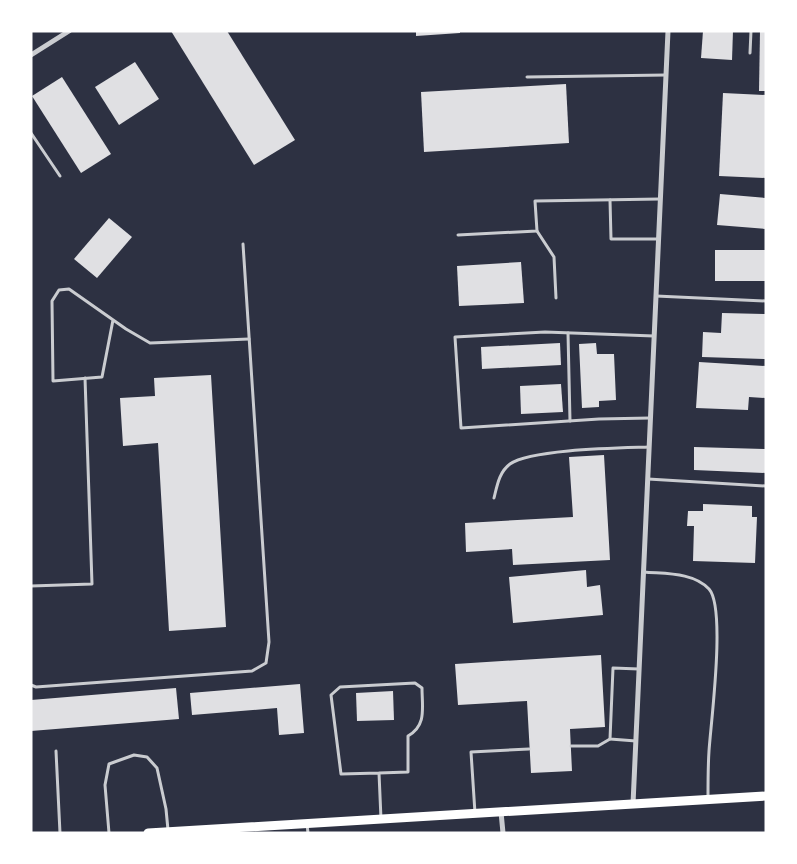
<svg xmlns="http://www.w3.org/2000/svg" width="797" height="864" font-family="'Fira Sans',sans-serif">
<style>
.building{fill:#e0e0e3}
.lines{fill:none;stroke-linecap:round;stroke-linejoin:round}
.service{stroke:#caccd0;stroke-width:3}
.minor{stroke:#caccd0;stroke-width:5}
.primary{stroke:#fff;stroke-width:9}
</style>
<rect width="100%" height="100%" fill="#2d3142"/>
<g class="building">
<polygon points="171,31 227,31 295,140 254,165"/>
<polygon points="416,31 460,31 460,33 416,36"/>
<polygon points="703,31 733,31 732,60 701,58"/>
<polygon points="760,31 766,31 766,91 759,91"/>
<polygon points="135,62 159,99 119,125 95,87"/>
<polygon points="62,77 111,154 81,173 32,96"/>
<polygon points="566,84 569,143 424,152 421,92"/>
<polygon points="723,93 766,95 766,178 719,176"/>
<polygon points="720,194 766,198 766,229 717,225"/>
<polygon points="109,218 132,237 97,278 74,259"/>
<rect x="715" y="250" width="51" height="31"/>
<polygon points="521,262 524,303 459,306 457,266"/>
<polygon points="722,313 766,314 766,359 702,357 703,332 721,333"/>
<polygon points="560,343 561,365 482,369 481,347"/>
<polygon points="596,343 597,354 614,354 616,400 599,401 599,407 582,408 579,344"/>
<polygon points="699,362 766,366 766,398 749,397 748,410 696,408"/>
<polygon points="211,375 226,627 169,631 158,443 123,446 120,398 155,396 154,378"/>
<polygon points="561,384 563,412 521,414 520,386"/>
<polygon points="694,447 766,449 766,473 694,470"/>
<polygon points="604,455 610,560 513,565 512,549 466,552 465,523 573,517 569,457"/>
<polygon points="703,504 752,506 752,517 757,517 755,563 693,561 694,526 687,526 688,511 703,511"/>
<polygon points="586,570 587,587 600,585 603,615 513,623 509,577"/>
<polygon points="601,655 605,727 570,729 572,771 531,773 527,701 458,705 455,664"/>
<polygon points="300,684 304,733 279,735 277,708 192,715 190,693"/>
<polygon points="176,688 179,719 31,731 31,700"/>
<polygon points="393,691 394,720 357,721 356,693"/>
</g>
<g class="lines">
<g class="service">
<polyline points="750,53 751,31"/>
<polyline points="527,77 666,75"/>
<polyline points="31,133 60,176"/>
<polyline points="610,200 611,239 658,239"/>
<polyline points="537,231 554,257 556,298"/>
<polyline points="458,235 537,231 535,201 660,199"/>
<polyline points="656,296 766,301"/>
<polyline points="113,320 102,377 53,381 52,301 59,290 69,289 126,329 150,343 249,339"/>
<polyline points="568,333 570,421"/>
<polyline points="650,418 599,419 461,428 455,337 545,332 654,336"/>
<polyline points="648,479 766,486"/>
<path d="M 494,498 C 497,486 499,472 510,464 C 531,449 621,448 649,447"/>
<path d="M 644,572 C 665,574 693,572 709,589 C 726,608 711,721 709,751 C 708,766 708,782 708,797"/>
<polyline points="31,586 92,584 85,378"/>
<polyline points="31,685 36,687 252,671 266,663 269,642 243,244"/>
<polyline points="636,741 610,739 613,668 639,669"/>
<polyline points="571,746 598,746 610,739"/>
<polyline points="56,751 60,833"/>
<path d="M 379,773 L 341,774 L 331,695 L 340,687 L 415,683 L 422,688 C 422,708 427,725 408,736 L 408,772 L 379,773 L 381,819"/>
<polyline points="475,813 471,752 529,749"/>
<polyline points="307,824 308,833"/>
<polyline points="109,833 105,785 109,764 134,755 147,757 157,768 166,809 168,830"/>
</g>
<g class="minor">
<polyline points="31,55 69,31"/>
<polyline points="633,804 668,31"/>
<polyline points="501,812 503,833"/>
</g>
<polyline class="primary" points="148,833 766,796"/>
</g>
<rect width="797" height="864" fill="none" stroke="#ffffff" stroke-width="65"/>
</svg>
